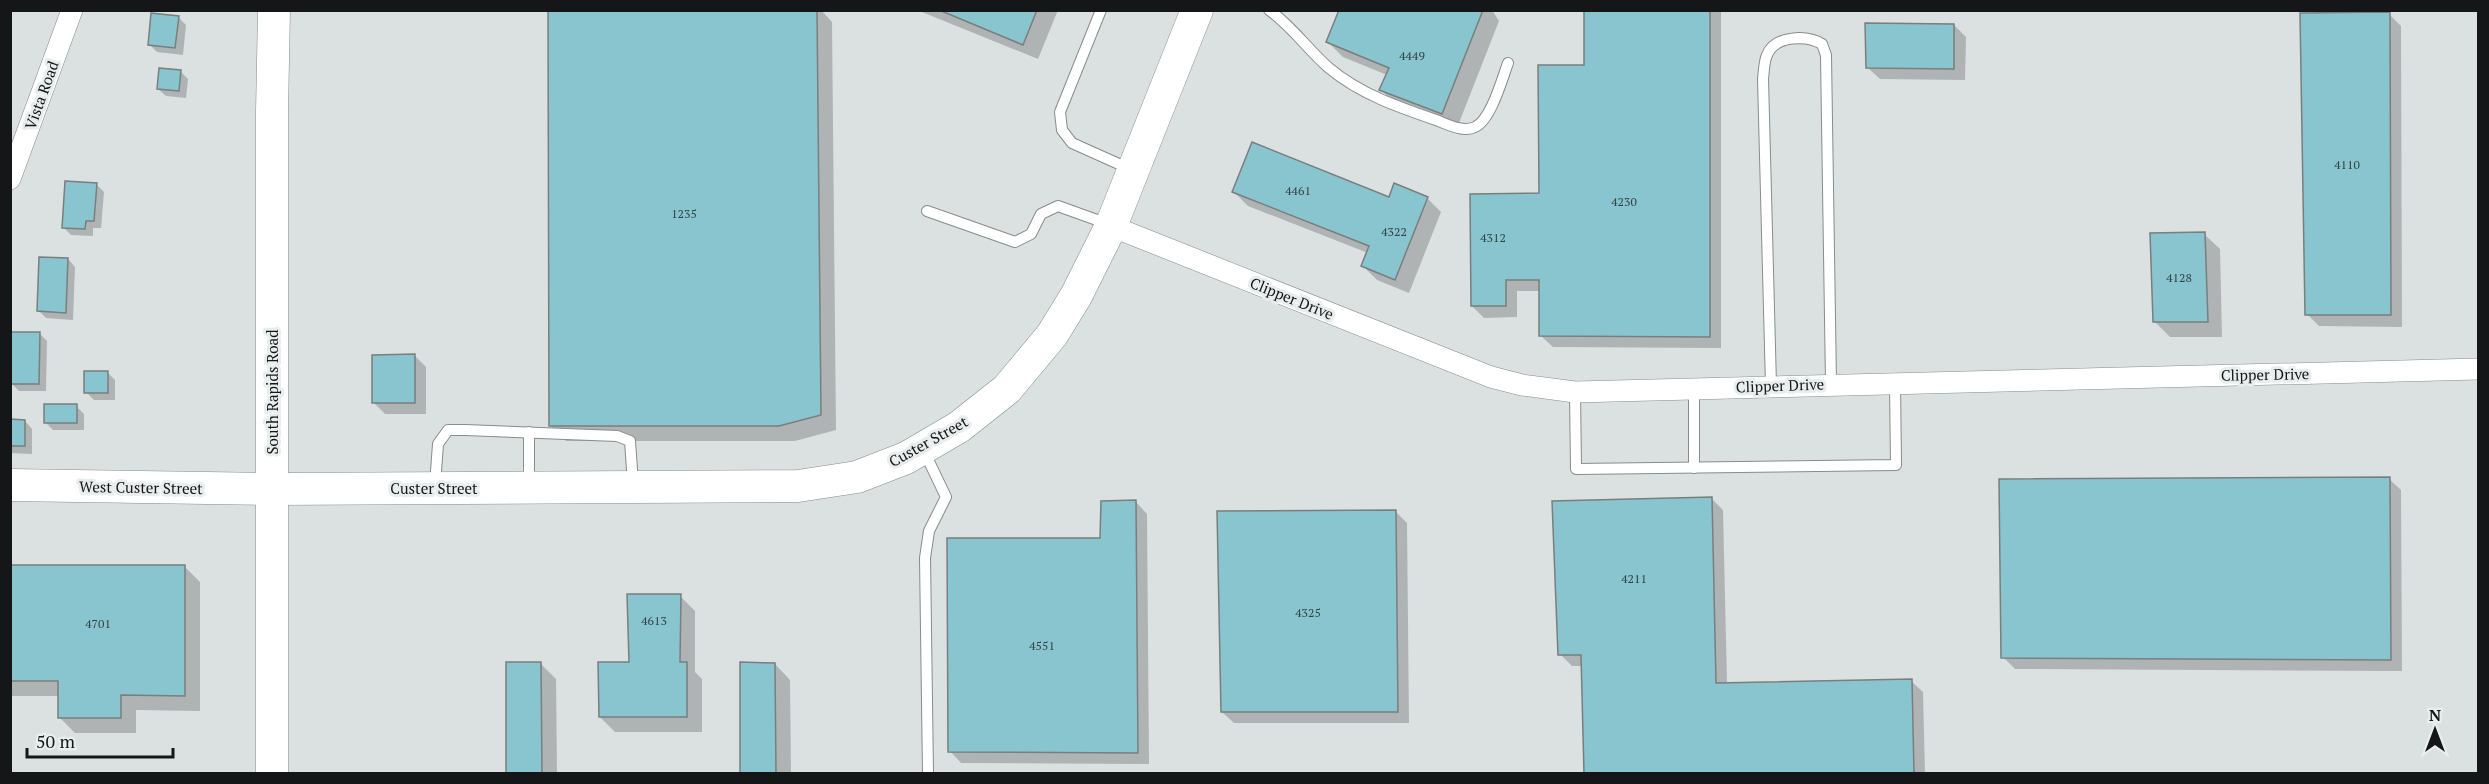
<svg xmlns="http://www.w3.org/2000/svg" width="2489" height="784" font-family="'PT Serif',serif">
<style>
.shadow{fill:#0003}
.building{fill:#89c5ce;stroke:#797e7e;stroke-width:1.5}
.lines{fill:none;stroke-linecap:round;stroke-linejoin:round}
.lane-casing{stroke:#878c8d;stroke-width:12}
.street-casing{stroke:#878c8d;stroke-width:22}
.secondary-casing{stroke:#878c8d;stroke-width:33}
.lane{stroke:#fff;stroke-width:10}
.street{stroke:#fff;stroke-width:21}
.secondary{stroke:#fff;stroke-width:32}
.labels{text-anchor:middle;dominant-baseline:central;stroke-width:6;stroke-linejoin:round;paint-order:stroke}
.number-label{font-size:12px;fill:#324245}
.street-label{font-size:15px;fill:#151617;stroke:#e8edee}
</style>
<rect width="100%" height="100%" fill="#dbe0e1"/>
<g class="shadow">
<polygon points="550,10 821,10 832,22 836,430 795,441 566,441 550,425"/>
<polygon points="917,10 1058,10 1038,59"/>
<polygon points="1340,10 1492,10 1499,21 1457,128 1396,104 1381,90 1387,75 1343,57 1328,42"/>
<polygon points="1585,10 1721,10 1721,348 1553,347 1541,336 1541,291 1517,291 1517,317 1484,318 1472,306 1540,194 1586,66"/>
<polygon points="2389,14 2401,26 2402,327 2319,326 2307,314"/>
<polygon points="178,17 186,25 183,55 157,52 149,44"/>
<polygon points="1954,25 1966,37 1965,80 1880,79 1868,68"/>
<polygon points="180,71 188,79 186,98 166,96 158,89"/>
<polygon points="96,184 104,192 101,228 93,228 93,236 71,235 63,227"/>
<polygon points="1234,192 1389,199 1427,198 1441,212 1409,293 1377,280 1363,266 1368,253 1248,206"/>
<polygon points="2204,234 2220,249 2222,337 2170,337 2154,321"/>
<polygon points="68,259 75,267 73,320 46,318 38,310"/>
<polygon points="39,333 47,341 46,391 19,391 11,383"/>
<polygon points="414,355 426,367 426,414 385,414 373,402"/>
<polygon points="107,372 115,380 115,400 94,400 86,392"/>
<polygon points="76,406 84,414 84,430 53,430 45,422"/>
<polygon points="10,421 25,421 32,429 32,454 10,453"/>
<polygon points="2389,479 2401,490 2402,671 2015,669 2003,657"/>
<polygon points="1711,498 1723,510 1727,684 1911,681 1923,692 1925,774 1586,774 1583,666 1572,666 1560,654"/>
<polygon points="1136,502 1147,514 1149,764 961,763 950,751 1102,539"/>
<polygon points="1396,512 1407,523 1409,723 1234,723 1222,712"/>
<polygon points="10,566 184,566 200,582 200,711 136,710 136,733 75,733 59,717 59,696 10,696"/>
<polygon points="680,596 695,611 695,672 702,679 702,732 615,732 600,717 631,664"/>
<polygon points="541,664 556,679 557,774 508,774"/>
<polygon points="775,664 790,680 791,774 741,774"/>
</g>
<g class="building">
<polygon points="548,10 817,10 821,415 779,426 549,426"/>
<polygon points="939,10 1037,10 1023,45"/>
<polygon points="1339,10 1483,10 1442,114 1379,90 1389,68 1326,42"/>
<polygon points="1584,10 1710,10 1710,337 1539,336 1539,280 1506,280 1506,306 1471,306 1470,194 1539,193 1538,65 1584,65"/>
<polygon points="2390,12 2391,315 2305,315 2300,13"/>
<polygon points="151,13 179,16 175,48 148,45"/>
<polygon points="1865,23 1954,24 1954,69 1866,68"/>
<polygon points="159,68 181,70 179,91 157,89"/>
<polygon points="1252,142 1389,197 1394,183 1428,197 1395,280 1361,266 1369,246 1232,192"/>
<polygon points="65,181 97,183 94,221 86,221 85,229 62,228"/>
<polygon points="2205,232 2208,322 2153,322 2150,233"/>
<polygon points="39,257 68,258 66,313 37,311"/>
<polygon points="10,332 40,332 39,384 10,384"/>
<polygon points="415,354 415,403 372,403 372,355"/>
<rect x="84" y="371" width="24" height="22"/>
<rect x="44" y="404" width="33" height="19"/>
<polygon points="10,419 25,420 25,446 10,446"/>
<polygon points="2390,477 2391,660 2001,658 1999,479"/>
<polygon points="1712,497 1716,683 1912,679 1914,774 1584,774 1581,655 1558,655 1552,501"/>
<polygon points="1136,500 1138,753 948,752 947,538 1100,538 1101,501"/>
<polygon points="1396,510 1398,712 1221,712 1217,511"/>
<polygon points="10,565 185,565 185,696 121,695 121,718 58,718 58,681 10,681"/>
<polygon points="627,594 681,594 680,662 687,662 687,717 599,717 598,662 629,662"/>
<polygon points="506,662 541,662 542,774 506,774"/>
<polygon points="740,662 775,663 776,774 740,774"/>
</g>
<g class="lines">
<g class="lane-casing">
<g id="lane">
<polyline points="1101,10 1060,112 1062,130 1072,143 1130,169"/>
<path d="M 1269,10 C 1292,26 1308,50 1329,68 C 1360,94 1398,107 1436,120 C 1447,124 1463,133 1475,127 C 1491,120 1502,79 1508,63"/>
<polyline points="927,211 1015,242 1031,234 1041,214 1058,206 1108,224"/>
<path d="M 1771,386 L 1763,79 C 1764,71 1764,61 1767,55 C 1775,35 1807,35 1822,44 L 1826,55 L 1831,384"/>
<polyline points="1694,388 1694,468"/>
<polyline points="1575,392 1576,469 1896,465 1895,383"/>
<polyline points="529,432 529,486"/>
<polyline points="924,451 946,497 929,531 925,558 928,774"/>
<polyline points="435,485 438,444 448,430 465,430 617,436 630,441 633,484"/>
</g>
</g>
<g class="street-casing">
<g id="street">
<polyline points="10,179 72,10"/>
<polyline points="1111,226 1491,377 1522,385 1575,392 2478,369"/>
</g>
</g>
<g class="secondary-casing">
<g id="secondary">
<polyline points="10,485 272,489 798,486 857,477 906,458 959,427 1007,389 1052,335 1076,296 1111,226 1197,10"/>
<polyline points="272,774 272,112 274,10"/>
</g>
</g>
<use href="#lane" class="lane"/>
<use href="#street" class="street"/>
<use href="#secondary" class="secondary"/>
</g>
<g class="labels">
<g class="number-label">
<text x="1412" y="55">4449</text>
<text x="2347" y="164">4110</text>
<text x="1298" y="190">4461</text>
<text x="1624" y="201">4230</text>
<text x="684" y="213">1235</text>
<text x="1394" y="231">4322</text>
<text x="1493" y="237">4312</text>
<text x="2179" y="277">4128</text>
<text x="1634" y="578">4211</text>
<text x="1308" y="612">4325</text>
<text x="654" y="620">4613</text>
<text x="98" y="623">4701</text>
<text x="1042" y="645">4551</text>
</g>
<g class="street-label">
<text transform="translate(41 95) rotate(-70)">Vista Road</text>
<text transform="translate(1292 298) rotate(22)">Clipper Drive</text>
<text transform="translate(2265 374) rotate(-1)">Clipper Drive</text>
<text transform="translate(1780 385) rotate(-2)">Clipper Drive</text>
<text transform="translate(272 392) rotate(-90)">South Rapids Road</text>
<text transform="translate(928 441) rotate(-29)">Custer Street</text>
<text transform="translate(141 487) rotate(1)">West Custer Street</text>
<text x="434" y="488">Custer Street</text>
</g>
</g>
<rect width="2489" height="784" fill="none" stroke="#151617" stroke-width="24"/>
<g transform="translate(2435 730)" stroke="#e8edee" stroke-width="4.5" paint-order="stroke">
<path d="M0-4.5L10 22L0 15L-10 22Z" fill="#151617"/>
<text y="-9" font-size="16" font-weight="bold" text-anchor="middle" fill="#151617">N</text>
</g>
<path d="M27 748v9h146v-9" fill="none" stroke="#151617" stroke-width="3"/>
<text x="36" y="748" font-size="18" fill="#151617" stroke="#e8edee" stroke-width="4.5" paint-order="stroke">50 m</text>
</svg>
